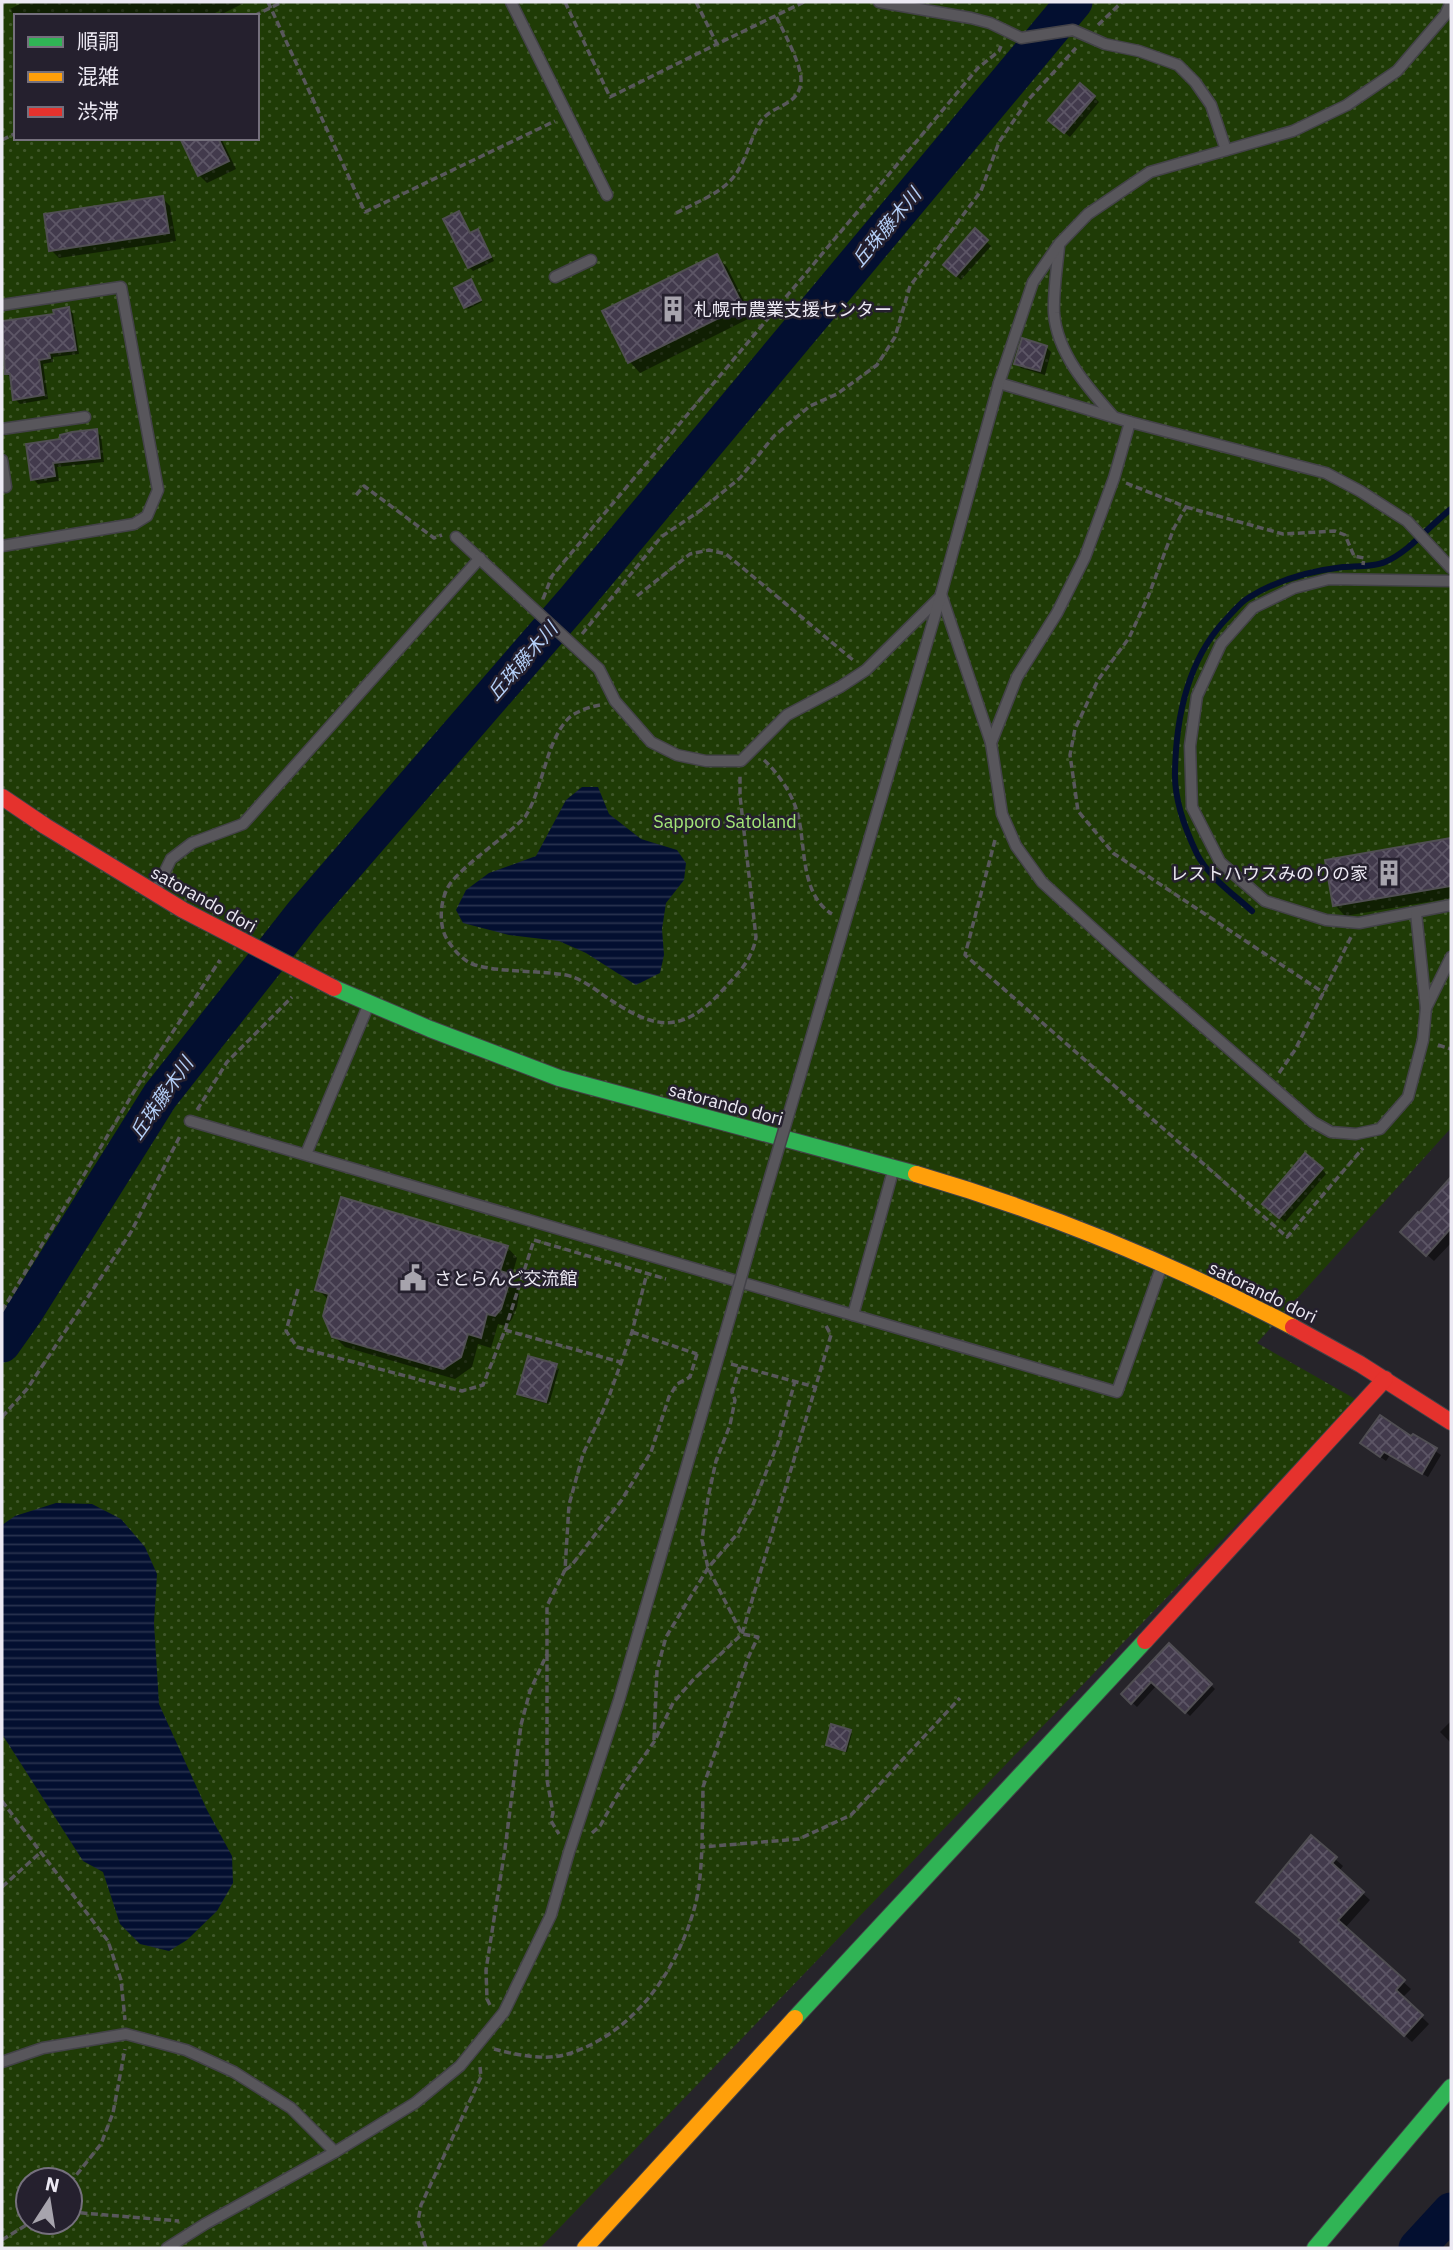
<svg xmlns="http://www.w3.org/2000/svg" width="1453" height="2250" font-family="'IBM Plex Sans','Noto Sans JP',sans-serif">
<style>
.park{fill:url(#park-dots);fill-rule:evenodd}
.water{fill:url(#water-rules)}
.shadow{fill:#0007}
.lines{fill:none;stroke-linecap:round;stroke-linejoin:round}
.stream{stroke:#030f30;stroke-width:6}
.river{stroke:#030f30;stroke-width:37}
.building{fill:url(#building-cross-hatch);stroke:#504e53;stroke-width:2}
.lane-casing{stroke:#434248;stroke-width:13}
.fast-casing{stroke:#434248;stroke-width:18}
.slow-casing{stroke:#434248;stroke-width:18}
.jam-casing{stroke:#434248;stroke-width:18}
.path{stroke:#59585c;stroke-width:3.5;stroke-dasharray:7 3.5;stroke-linecap:butt}
.lane{stroke:#58565b;stroke-width:10}
.fast{stroke:#30b455;stroke-width:16}
.slow{stroke:#ff9f0a;stroke-width:16}
.jam{stroke:#e5322d;stroke-width:16}
.lane-bridge-casing{stroke:#434248;stroke-width:13;stroke-linecap:butt}
.lane-bridge{stroke:#58565b;stroke-width:10}
.labels{text-anchor:middle;dominant-baseline:central;stroke-width:5;stroke-linejoin:round;paint-order:stroke}
.poi-label{font-size:18px;fill:#ece9f3;stroke:#25202e;text-anchor:start}
.park-label{font-size:18px;fill:#a4e778;stroke:#25202e}
.street-label{font-size:18px;fill:#ece9f3;stroke:#25202e}
.water-label{font-size:19px;font-style:italic;fill:#b4cff7;stroke:#25202e}
</style>
<defs>
<pattern id="park-dots" width="8" height="8" patternUnits="userSpaceOnUse" patternTransform="scale(1.75)"><rect width="8" height="8" fill="#1f3b06"/><path d="M2 2h.1M6 6h.1" fill="none" stroke="#40572b" stroke-width="1.8" stroke-linecap="round"/></pattern>
<pattern id="water-rules" width="6" height="5" patternUnits="userSpaceOnUse" patternTransform="scale(1.75)"><rect width="6" height="5" fill="#030f30"/><path d="M0 2.5h6" fill="none" stroke="#28324e"/></pattern>
<pattern id="building-cross-hatch" width="8" height="8" patternUnits="userSpaceOnUse" patternTransform="scale(1.75)"><rect width="8" height="8" fill="#423a4c"/><path d="M0 0l8 8M0 8l8-8" fill="none" stroke="#5d5666"/></pattern>
</defs>
<rect width="100%" height="100%" fill="#26242a"/>
<path class="park" d="M 2,2 L 1451,2 L 1451,1128 L 1257,1343 L 1357,1400 L 540,2248 L 2,2248 ZM 16,16 L 257,16 L 257,138 L 16,138 ZM 28,2180 L 70,2180 L 70,2222 L 28,2222 Z"/>
<g class="water">
<polygon points="582,787 598,787 609,814 641,839 677,850 686,863 684,880 666,903 662,929 664,955 660,973 636,985 586,953 559,941 509,935 463,923 456,910 466,890 489,873 536,856 566,800"/>
<polygon points="56,1503 92,1504 121,1519 145,1547 157,1574 154,1623 159,1704 207,1810 232,1856 233,1883 217,1911 187,1940 169,1951 140,1944 120,1924 103,1872 83,1861 2,1734 2,1525 15,1516"/>
</g>
<g class="shadow">
<polygon points="24,2 246,2 222,14 219,11 209,16 16,16 16,19 10,9"/>
<polygon points="1094,97 1099,102 1070,137 1055,125"/>
<polygon points="182,138 221,138 236,169 207,183 199,175"/>
<polygon points="162,198 170,206 176,241 59,258 51,250"/>
<polygon points="458,213 471,235 478,232 482,236 494,261 473,271 469,267"/>
<polygon points="975,231 991,246 961,280 950,270"/>
<polygon points="716,256 727,267 752,317 640,373 630,362"/>
<polygon points="473,283 482,302 468,309 466,307"/>
<polygon points="69,309 73,314 79,354 53,357 53,362 43,364 48,399 20,404 15,399 11,378 6,374 2,323 56,315"/>
<polygon points="1046,347 1051,352 1045,375 1021,368 1016,363"/>
<polygon points="96,431 101,436 104,462 57,467 59,481 38,484 33,479 62,440"/>
<polygon points="1450,840 1451,898 1345,916 1335,905"/>
<polygon points="1322,1169 1326,1174 1285,1222 1269,1208"/>
<polygon points="1451,1179 1451,1243 1434,1261 1402,1232 1420,1216"/>
<polygon points="507,1247 517,1258 511,1279 517,1285 519,1295 517,1307 512,1319 506,1326 498,1324 491,1348 478,1344 472,1367 455,1379 345,1347 334,1336 329,1300 317,1289"/>
<polygon points="556,1366 559,1369 549,1404 522,1397 519,1394"/>
<polygon points="1413,1436 1441,1455 1428,1477 1390,1455 1386,1461 1368,1448"/>
<polygon points="1169,1645 1215,1689 1190,1716 1157,1685 1137,1707 1123,1694"/>
<polygon points="1451,1721 1451,1743 1440,1732"/>
<polygon points="850,1731 852,1733 847,1752 827,1745"/>
<polygon points="1311,1838 1343,1866 1339,1871 1370,1900 1345,1928 1411,1989 1402,1998 1429,2024 1412,2042 1310,1949"/>
</g>
<g class="lines">
<path class="stream" d="M 1252,911 C 1233,894 1208,876 1197,854 C 1185,829 1174,800 1175,772 C 1176,716 1188,657 1229,616 C 1235,610 1241,602 1248,598 C 1278,579 1309,571 1343,567 C 1356,566 1374,567 1385,562 C 1409,552 1430,525 1451,509"/>
<g class="river">
<polyline points="2,1344 26,1310 160,1096 304,913 575,600 1074,2"/>
<polyline points="1417,2248 1451,2211"/>
</g>
</g>
<g class="building">
<polygon points="1080,83 1095,96 1064,133 1048,120"/>
<polygon points="180,138 218,138 229,161 198,176"/>
<polygon points="163,196 169,233 49,251 44,214"/>
<polygon points="459,211 470,233 478,229 491,257 468,268 443,219"/>
<polygon points="975,228 988,240 956,276 943,265"/>
<polygon points="717,254 743,306 628,363 602,311"/>
<polygon points="471,279 481,300 464,308 454,288"/>
<polygon points="69,307 76,350 49,353 50,358 39,360 44,395 13,400 10,374 5,374 2,321 54,314 53,310"/>
<polygon points="1022,338 1047,346 1040,371 1014,364"/>
<polygon points="97,429 100,458 53,463 55,476 31,480 26,444 60,439 60,435 72,432"/>
<polygon points="1451,838 1451,886 1333,906 1325,860"/>
<polygon points="1305,1153 1323,1168 1279,1218 1262,1204"/>
<polygon points="1451,1177 1451,1228 1426,1256 1400,1232 1418,1212 1419,1213"/>
<polygon points="341,1197 508,1246 500,1271 507,1273 509,1283 501,1309 495,1316 487,1314 481,1338 468,1334 461,1357 443,1369 332,1337 323,1316 329,1294 315,1290"/>
<polygon points="528,1356 557,1364 546,1402 517,1394"/>
<polygon points="1380,1415 1411,1436 1413,1434 1437,1448 1422,1474 1384,1452 1380,1457 1360,1443"/>
<polygon points="1169,1643 1212,1684 1185,1713 1151,1682 1131,1704 1121,1694"/>
<polygon points="831,1724 851,1730 845,1751 826,1745"/>
<polygon points="1311,1835 1337,1857 1332,1863 1364,1892 1338,1920 1405,1980 1396,1990 1423,2015 1404,2036 1300,1942 1302,1940 1256,1902"/>
</g>
<g class="lines">
<g class="lane-casing">
<g id="lane">
<polyline points="511,2 607,195"/>
<polyline points="879,2 971,18 990,23 1021,38 1073,30 1105,44 1139,51 1178,65 1195,82 1211,105 1226,150"/>
<path d="M 1059,247 C 1057,268 1053,292 1054,313 C 1057,353 1087,387 1113,416"/>
<polyline points="555,277 591,260"/>
<polyline points="2,305 121,287 158,490 147,516 134,524 2,546"/>
<polyline points="999,383 1130,422 1326,473 1360,491 1407,521 1451,568"/>
<polyline points="2,429 85,417"/>
<polyline points="2,460 6,487"/>
<polyline points="456,537 599,669 615,701 651,742 677,755 706,761 741,761 787,715 840,687 866,670 938,599"/>
<polyline points="1451,581 1329,579 1294,588 1253,608 1221,644 1197,696 1190,746 1192,807 1220,862 1265,901 1326,920 1359,923 1451,905"/>
<polyline points="941,594 991,743 1002,814 1016,846 1042,882 1152,982 1313,1122 1331,1132 1356,1134 1380,1129 1408,1097 1423,1040 1426,1008 1451,957"/>
<polyline points="991,743 1017,677 1057,613 1085,557 1114,478 1130,422"/>
<polyline points="155,892 171,859 192,843 243,824 480,558"/>
<polyline points="1416,913 1426,1008"/>
<polyline points="800,1076 940,598 999,383 1033,282 1059,244 1088,214 1150,172 1293,131 1347,105 1397,71 1445,15 1451,2"/>
<polyline points="190,1121 853,1315 893,1171"/>
<polyline points="306,1154 368,1006"/>
<polyline points="743,1271 760,1211"/>
<polyline points="853,1315 1117,1392 1161,1268"/>
<polyline points="2,2062 43,2048 126,2034 186,2050 234,2072 291,2108 335,2152"/>
<polyline points="167,2248 205,2224 335,2152 415,2103 460,2066 504,2012 551,1915 569,1852 619,1700 732,1310"/>
</g>
</g>
<g class="fast-casing">
<g id="fast">
<polyline points="334,988 430,1029 559,1078 916,1174"/>
<polyline points="795,2018 1145,1641"/>
<polyline points="1315,2248 1451,2087"/>
</g>
</g>
<g class="slow-casing">
<g id="slow">
<path d="M 916,1174 C 1046,1212 1173,1264 1293,1327"/>
<polyline points="585,2248 795,2018"/>
</g>
</g>
<g class="jam-casing">
<g id="jam">
<polyline points="2,797 45,826 183,910 334,988"/>
<polyline points="1293,1327 1360,1364 1451,1422"/>
<polyline points="1145,1641 1385,1379"/>
</g>
</g>
<g class="path">
<polyline points="2,2 3,2"/>
<polyline points="268,2 365,212 555,121"/>
<polyline points="565,2 610,97 717,44"/>
<polyline points="696,2 717,44 804,2"/>
<polyline points="254,16 282,2"/>
<polyline points="1098,25 1122,2"/>
<polyline points="2,140 16,133"/>
<path d="M 676,213 C 693,204 714,196 728,183 C 745,168 749,140 761,121 C 773,104 799,107 801,81 C 802,65 783,31 776,16"/>
<polyline points="1126,483 1186,507 1174,528 1148,597 1129,638 1098,680 1075,729 1070,755 1078,811 1113,853 1324,993"/>
<polyline points="356,495 364,486 434,538 442,535"/>
<polyline points="1186,507 1283,534 1335,531 1345,535 1354,556 1364,558 1363,565"/>
<polyline points="637,596 690,554 709,550 726,554 853,660"/>
<polyline points="543,599 552,576 978,68 999,51 1001,46"/>
<polyline points="582,634 661,537 701,510 740,478 774,436 810,406 837,394 877,365 895,337 910,286 981,191 999,142 1028,100 1076,48"/>
<path d="M 600,705 C 589,707 573,712 566,721 C 545,746 543,789 525,817 C 503,839 474,857 453,880 C 440,894 437,925 448,941 C 455,951 463,961 475,965 C 504,973 536,970 566,975 C 580,978 592,987 603,995 C 648,1025 677,1039 720,993 C 736,975 752,962 756,937 L 740,796 L 740,776"/>
<path d="M 764,760 C 779,774 793,795 798,815 C 806,847 800,894 832,914"/>
<polyline points="995,840 965,955 1287,1237 1363,1148"/>
<polyline points="1438,1045 1451,1049"/>
<polyline points="1279,1073 1295,1050 1351,937"/>
<polyline points="197,1110 227,1062 292,997"/>
<polyline points="298,1289 286,1331 297,1347 462,1391 483,1385 505,1330 534,1240 666,1279"/>
<polyline points="2,1311 138,1085 220,960"/>
<polyline points="505,1330 620,1362"/>
<polyline points="632,1332 697,1354"/>
<polyline points="731,1364 815,1387"/>
<polyline points="740,1367 732,1392 735,1400 730,1425 716,1461 708,1498 702,1540 708,1568 742,1634 758,1637 748,1658 703,1787 702,1847 799,1839 851,1815 960,1698"/>
<polyline points="2,1417 27,1389 131,1232 181,1134"/>
<polyline points="565,1570 571,1566 621,1501 651,1452 669,1397 677,1384 690,1377 697,1354"/>
<polyline points="547,1654 547,1780 553,1813 551,1821 559,1834"/>
<polyline points="654,1740 657,1670 666,1637 708,1568 738,1533 752,1507 778,1443 795,1381"/>
<polyline points="2,1801 108,1941 121,1980 125,2020"/>
<polyline points="592,1833 600,1826 622,1787 654,1742 673,1703 693,1680 742,1634 831,1335 825,1324"/>
<polyline points="2,1887 41,1852"/>
<polyline points="490,2005 487,1999 486,1970 505,1849 521,1725 530,1691 547,1654 547,1606 565,1570 569,1505 583,1454 607,1402 632,1332 647,1273"/>
<path d="M 494,2049 C 517,2055 545,2061 568,2054 C 635,2033 678,1969 695,1906 C 700,1887 701,1867 702,1847"/>
<polyline points="70,2183 101,2144 113,2113 125,2049"/>
<polyline points="70,2212 179,2221"/>
<polyline points="2,2240 31,2222"/>
<polyline points="426,2248 418,2221 421,2205 481,2077 480,2067"/>
</g>
<use href="#lane" class="lane"/>
<use href="#fast" class="fast"/>
<use href="#slow" class="slow"/>
<use href="#jam" class="jam"/>
<g class="lane-bridge-casing">
<g id="lane-bridge">
<polyline points="760,1211 800,1076"/>
<polyline points="732,1310 743,1271"/>
</g>
</g>
<use href="#lane-bridge" class="lane-bridge"/>
</g>
<defs>
<g id="building-bare" transform="scale(2.1)"><path d="M-4-6H4V6H1V3H-1V6H-4ZM-2.5-4.3h1.7v1.8h-1.7ZM.8-4.3h1.7v1.8H.8ZM-2.5-1h1.7V.8h-1.7ZM.8-1h1.7V.8H.8Z" fill="#a7a4ad" stroke="#25202e" stroke-width="2.5" paint-order="stroke"/></g>
<g id="civic-bare" transform="scale(2.1)"><path d="M-.6-6.5H3V-4.5H.6V-3L4-1V1h2V6H-6V1h2V-1L-.6-3ZM-1.2 2.5V6h2.4V2.5Z" fill="#a7a4ad" stroke="#25202e" stroke-width="2.5" paint-order="stroke"/></g>
</defs>
<g fill-rule="evenodd">
<use href="#building-bare" x="673" y="309"/>
<use href="#building-bare" x="1389" y="873"/>
<use href="#civic-bare" x="413" y="1278"/>
</g>
<g class="labels">
<g class="poi-label">
<text x="694" y="309">札幌市農業支援センター</text>
<text x="1368" y="873" text-anchor="end">レストハウスみのりの家</text>
<text x="434" y="1278">さとらんど交流館</text>
</g>
<g class="park-label">
<text x="725" y="821">Sapporo Satoland</text>
</g>
<g class="street-label">
<text transform="translate(204 899) rotate(29)">satorando dori</text>
<text transform="translate(726 1104) rotate(15)">satorando dori</text>
<text transform="translate(1263 1292) rotate(26)">satorando dori</text>
</g>
<g class="water-label">
<text transform="translate(886 227) rotate(-50)">丘珠藤木川</text>
<text transform="translate(522 661) rotate(-49)">丘珠藤木川</text>
<text transform="translate(161 1098) rotate(-55)">丘珠藤木川</text>
</g>
</g>
<rect width="1453" height="2250" fill="none" stroke="#ece9f3" stroke-width="7"/>
<rect x="14" y="14" width="245" height="126" fill="#25202e" stroke="#75707d" stroke-width="2"/>
<rect x="28" y="37" width="35" height="10" fill="#30b455" stroke="#75707d" stroke-width="2"/>
<text x="77" y="49" font-size="21" fill="#ece9f3">順調</text>
<rect x="28" y="72" width="35" height="10" fill="#ff9f0a" stroke="#75707d" stroke-width="2"/>
<text x="77" y="84" font-size="21" fill="#ece9f3">混雑</text>
<rect x="28" y="107" width="35" height="10" fill="#e5322d" stroke="#75707d" stroke-width="2"/>
<text x="77" y="119" font-size="21" fill="#ece9f3">渋滞</text>
<g transform="translate(49 2201) rotate(12)"><circle r="33" fill="#25202e" stroke="#75707d" stroke-width="2"/>
<path d="M0-5L12 26L0 18L-12 26Z" fill="#a7a4ad"/>
<text y="-10" font-size="19" font-weight="bold" text-anchor="middle" fill="#ece9f3">N</text>
</g>
</svg>
